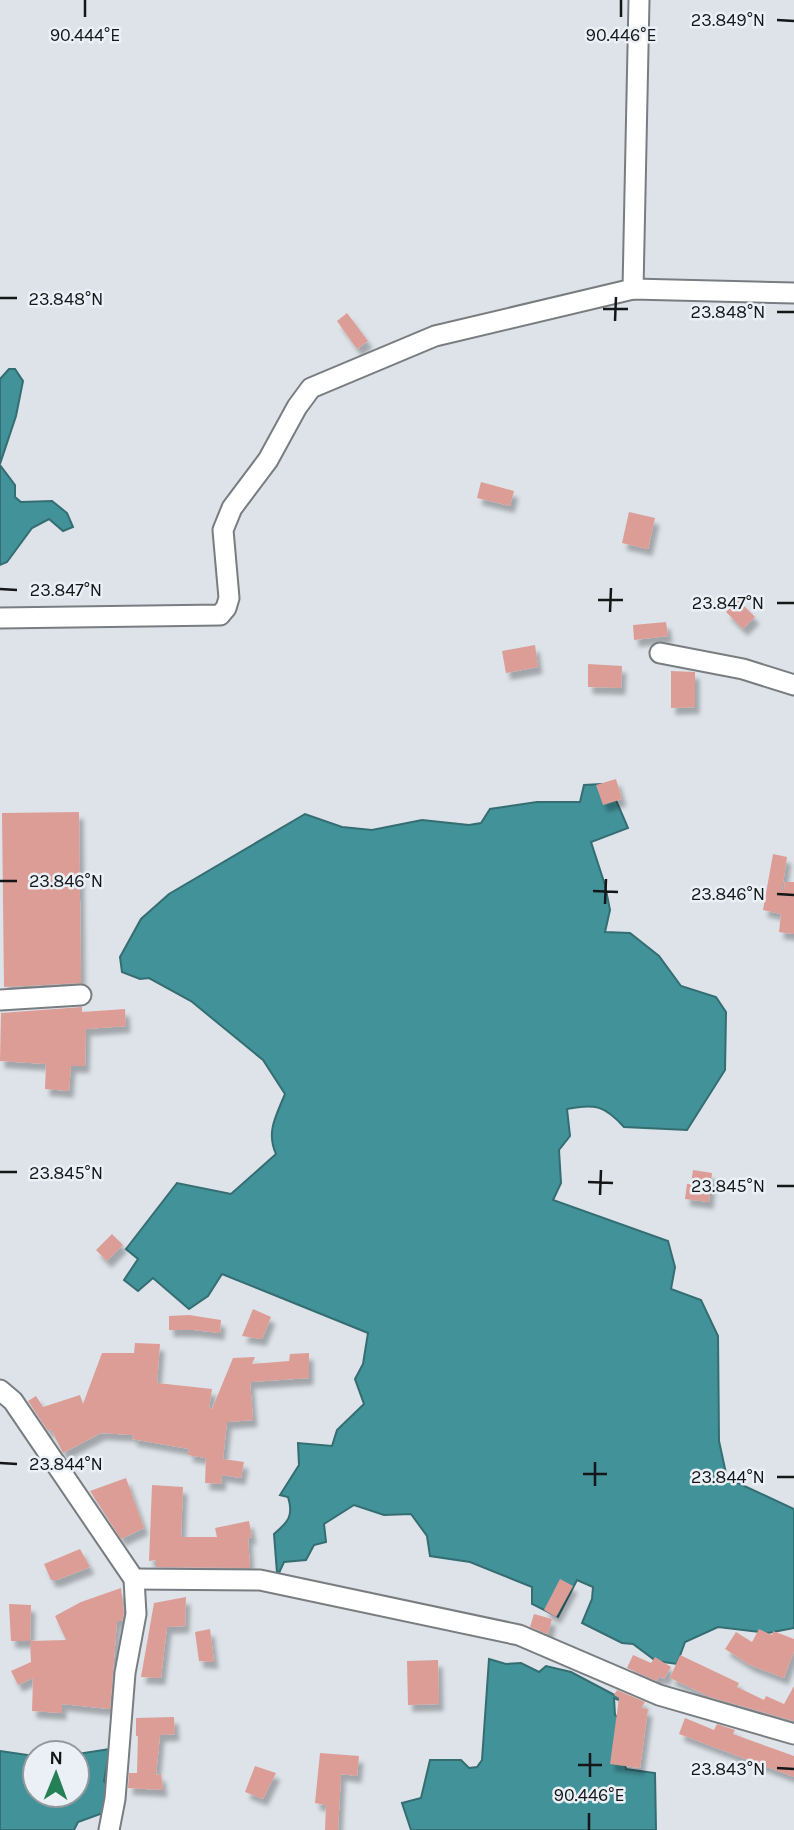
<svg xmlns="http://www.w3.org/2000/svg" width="794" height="1830" font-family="Karla,sans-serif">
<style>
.water{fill:#429299;stroke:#346d72;stroke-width:2}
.building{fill:#dd9d97;filter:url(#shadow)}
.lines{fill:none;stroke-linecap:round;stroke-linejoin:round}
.minor-casing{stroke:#787d82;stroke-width:23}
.minor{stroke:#fff;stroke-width:19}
.ticks{fill:none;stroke:#141618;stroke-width:2.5}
.ticks-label{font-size:18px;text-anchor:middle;fill:#141618;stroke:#eaf0f5;stroke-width:5;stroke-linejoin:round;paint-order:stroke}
</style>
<defs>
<filter id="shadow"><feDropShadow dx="4.5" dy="7" stdDeviation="2" flood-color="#0004"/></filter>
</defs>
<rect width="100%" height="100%" fill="#dde3e8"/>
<g class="water">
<polygon points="9,369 15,369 23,381 16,416 0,464 0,379"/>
<polygon points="0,465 15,485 15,497 21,502 52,501 67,513 73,527 63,531 49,519 32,528 7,562 0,565"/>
<path d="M 602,784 L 613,793 L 628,828 L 591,842 L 605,885 L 610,910 L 605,932 L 630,933 L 659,956 L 681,986 L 716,997 L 726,1012 L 725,1070 L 687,1130 L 624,1127 C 605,1106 595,1103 567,1109 L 570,1136 L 559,1150 L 561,1183 L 553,1200 L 668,1241 L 675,1267 L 671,1289 L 701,1300 L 718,1336 L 719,1441 L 727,1478 L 794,1509 L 794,1628 L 768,1633 L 718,1627 L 685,1642 L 677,1664 L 656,1661 L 633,1644 L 622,1643 L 582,1623 L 592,1599 L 593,1587 L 577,1580 L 558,1617 L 532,1604 L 532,1587 L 470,1562 L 430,1556 L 427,1536 L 411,1514 L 384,1515 L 354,1505 L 324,1524 L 326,1542 L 314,1545 L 306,1560 L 284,1562 L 279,1573 L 277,1573 L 274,1534 C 288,1522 294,1516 288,1497 L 280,1495 L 299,1465 L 298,1443 L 332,1446 L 337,1430 L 364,1404 L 355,1379 L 363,1364 L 368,1333 L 222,1274 L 208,1296 L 189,1309 L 153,1278 L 138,1291 L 124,1280 L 138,1259 L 126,1249 L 177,1183 L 231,1194 L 276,1154 C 266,1132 276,1116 285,1094 L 263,1060 L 191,1001 L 149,978 L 140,979 L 122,972 L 120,957 L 141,919 L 169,894 L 305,814 L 342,827 L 372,830 L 422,820 L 469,825 L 481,823 L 490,809 L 537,802 L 580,802 L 584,785 Z"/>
<polygon points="489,1659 506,1664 521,1663 539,1672 546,1666 571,1672 641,1709 614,1698 615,1715 629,1724 624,1758 626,1769 655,1773 656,1830 411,1830 402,1803 421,1798 430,1760 461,1760 469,1768 477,1767 482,1760"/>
<polygon points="110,1749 104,1781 109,1789 111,1810 78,1822 74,1830 0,1830 0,1751 35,1756 35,1795 77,1795 77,1754"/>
</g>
<g class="building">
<polygon points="347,313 368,341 357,349 337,321"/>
<polygon points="481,482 514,491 510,506 477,498"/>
<polygon points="629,512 655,518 648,549 622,543"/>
<polygon points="738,600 755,617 743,629 726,612"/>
<polygon points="666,622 668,636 634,640 633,625"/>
<polygon points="535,645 538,667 506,673 502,651"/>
<polygon points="588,664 622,666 621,688 588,687"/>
<polygon points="671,671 695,672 695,707 671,708"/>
<polygon points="616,779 622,799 603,805 596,785"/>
<polygon points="79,812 81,983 4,987 2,813"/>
<polygon points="773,854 787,857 782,890 784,890 785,882 794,882 794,934 779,932 781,914 763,910"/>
<polygon points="82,1007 82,1012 125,1009 126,1026 86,1029 85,1066 71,1066 69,1091 45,1089 46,1064 0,1061 1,1013"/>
<polygon points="693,1170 712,1173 709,1202 685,1199 687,1184 691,1184"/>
<polygon points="112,1234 123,1245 107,1261 96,1250"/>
<polygon points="253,1309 271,1317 262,1339 242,1336"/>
<polygon points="189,1315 221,1320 220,1333 194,1330 169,1330 169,1316"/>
<polygon points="135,1343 160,1344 157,1383 212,1389 209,1408 212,1409 233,1358 255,1357 252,1364 289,1361 290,1354 309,1353 309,1378 250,1382 253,1420 227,1422 223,1459 244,1462 241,1478 222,1475 221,1484 205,1483 206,1458 188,1455 189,1449 132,1439 133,1435 101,1433 63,1453 51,1429 48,1431 28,1401 36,1396 43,1407 80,1395 83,1404 102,1353 134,1353"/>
<polygon points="126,1478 144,1528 121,1539 90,1491"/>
<polygon points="152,1485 183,1487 181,1537 217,1537 215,1528 249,1521 252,1537 248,1538 250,1568 156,1567 156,1560 149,1561"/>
<polygon points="80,1549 90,1567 57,1580 51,1580 44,1564"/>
<polygon points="560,1579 573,1586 556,1617 544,1610"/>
<polygon points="121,1588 124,1613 122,1621 117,1621 110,1709 62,1704 62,1713 32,1711 33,1678 18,1685 11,1671 31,1662 30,1641 66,1640 55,1616 81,1602"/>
<polygon points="186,1597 185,1626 167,1627 161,1678 141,1677 154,1603"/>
<polygon points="9,1604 31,1605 30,1641 11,1641"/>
<polygon points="534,1614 552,1619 548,1634 530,1627"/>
<polygon points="210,1629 214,1662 199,1661 195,1632"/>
<polygon points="759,1629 772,1635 773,1631 794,1639 794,1651 784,1678 750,1665 725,1649 736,1632 752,1642"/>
<polygon points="633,1655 651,1663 655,1657 671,1667 664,1679 659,1676 657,1681 627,1668"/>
<polygon points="680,1655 739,1683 737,1687 764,1700 766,1696 784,1704 794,1686 794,1721 710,1697 670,1678"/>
<polygon points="438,1660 439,1704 408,1705 407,1661"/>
<polygon points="617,1690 645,1702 641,1708 648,1709 640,1768 610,1764 619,1698 614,1695"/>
<polygon points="174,1717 175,1734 160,1735 156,1775 161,1774 163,1790 128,1788 129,1773 137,1773 138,1736 136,1736 136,1718"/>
<polygon points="685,1718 714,1730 717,1724 735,1730 733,1734 794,1756 794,1777 679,1734"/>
<polygon points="320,1753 359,1756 357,1776 341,1774 338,1830 325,1830 326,1805 315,1803"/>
<polygon points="255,1766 276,1773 263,1799 245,1792"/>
</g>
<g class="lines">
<g class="minor-casing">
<g id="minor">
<polyline points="633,289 639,0"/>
<polyline points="0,618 220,615 226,608 229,598 223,530 232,508 268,460 297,407 311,388 435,336 633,289 794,293"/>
<polyline points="660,653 743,669 794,685"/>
<polyline points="0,1000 81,995"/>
<polyline points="0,1390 13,1401 134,1579 136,1614 125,1673 115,1799 109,1830"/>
<polyline points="134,1579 260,1580 519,1635 659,1695 794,1734"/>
</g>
</g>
<use href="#minor" class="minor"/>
</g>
<path class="ticks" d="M 85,17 L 85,0M 621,17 L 621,0M 777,20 L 794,21M 0,298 L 17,298M 603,309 L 628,309M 777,312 L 794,312M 615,321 L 616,297M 0,589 L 17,590M 598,600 L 623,600M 777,603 L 794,603M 610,612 L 611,588M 0,881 L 17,881M 593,891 L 618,892M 777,894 L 794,895M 605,904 L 606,879M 0,1172 L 17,1172M 588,1182 L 613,1183M 777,1186 L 794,1186M 600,1195 L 601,1170M 0,1463 L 17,1464M 583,1474 L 607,1474M 777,1477 L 794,1477M 595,1486 L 595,1462M 578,1765 L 602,1765M 777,1768 L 794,1769M 590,1777 L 590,1753M 589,1830 L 589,1813"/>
<g class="ticks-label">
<text x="728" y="26">23.849°N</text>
<text x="85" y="41">90.444°E</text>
<text x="621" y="41">90.446°E</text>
<text x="66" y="305">23.848°N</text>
<text x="728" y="318">23.848°N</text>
<text x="66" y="596">23.847°N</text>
<text x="728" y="609">23.847°N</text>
<text x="66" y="887">23.846°N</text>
<text x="728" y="900">23.846°N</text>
<text x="66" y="1179">23.845°N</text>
<text x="728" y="1192">23.845°N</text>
<text x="66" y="1470">23.844°N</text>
<text x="728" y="1483">23.844°N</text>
<text x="728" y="1775">23.843°N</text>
<text x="589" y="1801">90.446°E</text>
</g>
<g transform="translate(56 1774) rotate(1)"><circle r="33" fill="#eaf0f5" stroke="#94999d" stroke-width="2"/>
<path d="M0-5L12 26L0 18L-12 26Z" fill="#258055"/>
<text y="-10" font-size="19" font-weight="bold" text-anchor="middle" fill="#141618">N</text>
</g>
</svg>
